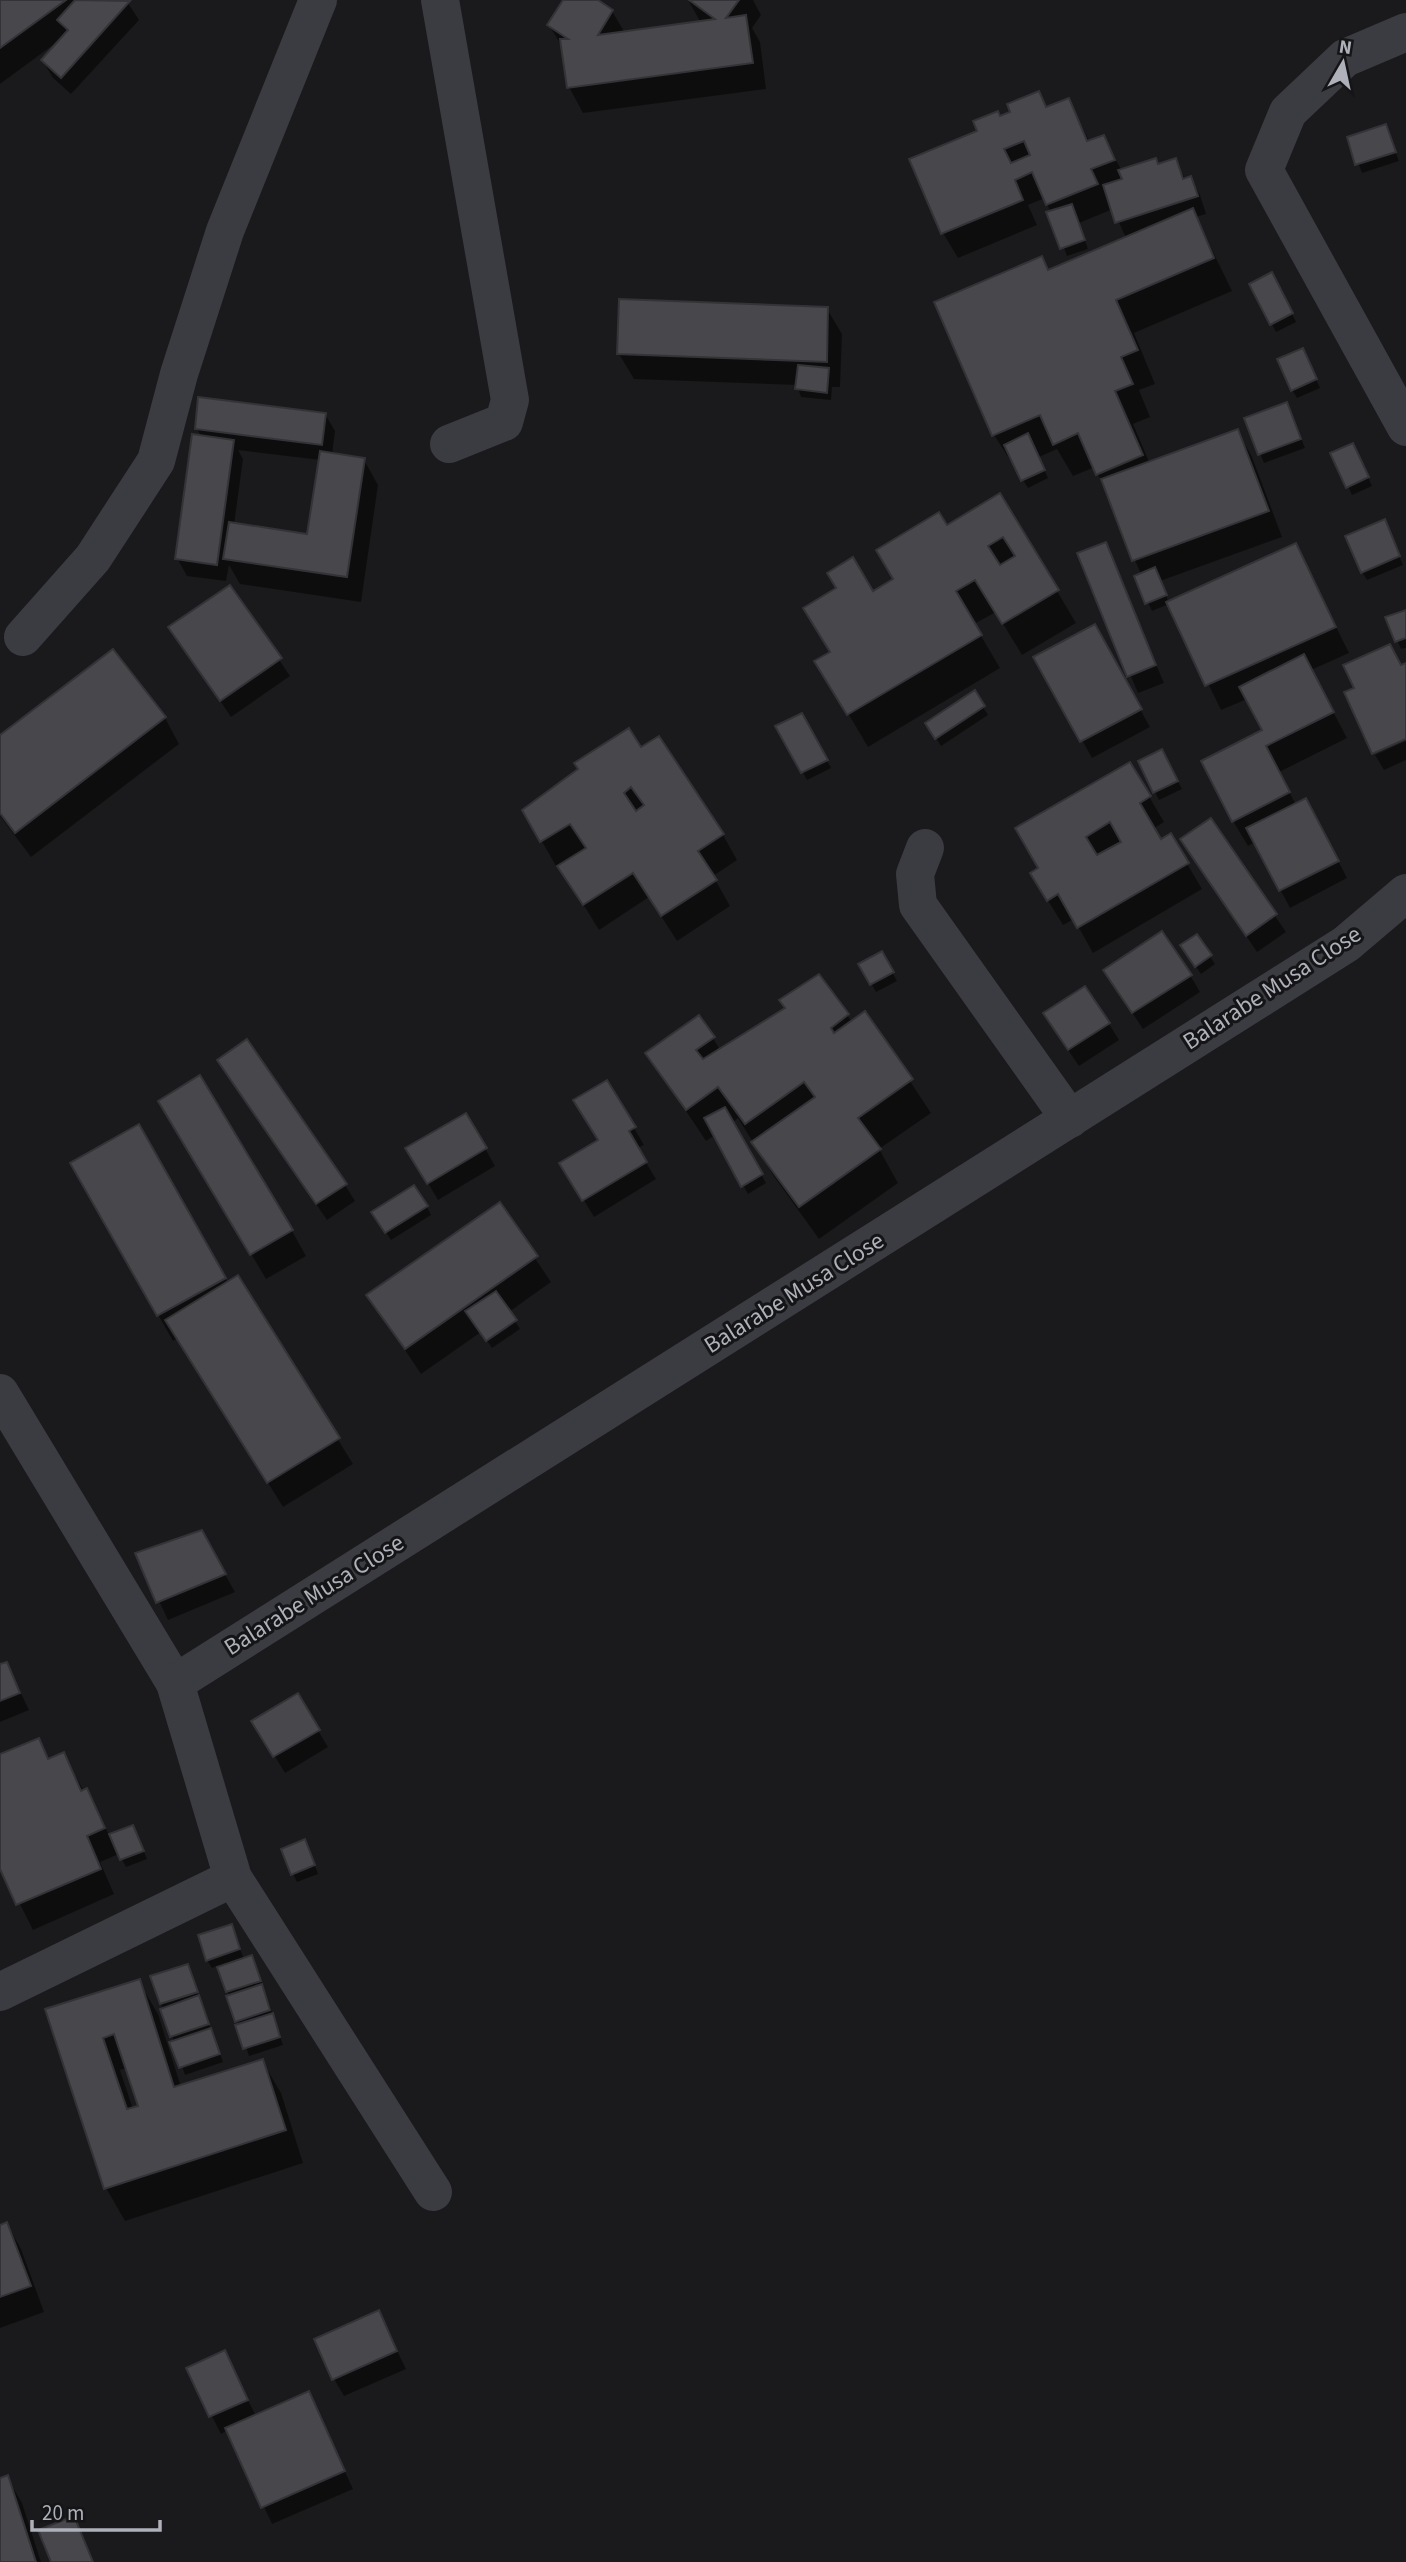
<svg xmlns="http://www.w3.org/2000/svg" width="1406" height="2562" font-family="'Source Sans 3',sans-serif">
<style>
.shadow{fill:#0007;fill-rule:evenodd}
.building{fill:#47474c;stroke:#343438;stroke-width:2;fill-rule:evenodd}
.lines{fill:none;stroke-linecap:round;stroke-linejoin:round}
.minor{stroke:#3b3c41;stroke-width:38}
.labels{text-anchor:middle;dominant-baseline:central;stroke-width:6;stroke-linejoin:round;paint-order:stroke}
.street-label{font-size:24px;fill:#aeb1ba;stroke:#151517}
</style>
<rect width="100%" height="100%" fill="#1a1a1c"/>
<g class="shadow">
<polygon points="0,0 126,0 139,20 71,94 53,78 43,61 57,42 0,84"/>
<polygon points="565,0 594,0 612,11 625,33 701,23 688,0 753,0 761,15 752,28 760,42 766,89 583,113 569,87 564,50 549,25"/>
<polygon points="1039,93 1047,108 1068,100 1090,142 1103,137 1122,171 1175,161 1186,180 1190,178 1200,195 1206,214 1196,217 1232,291 1134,333 1155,384 1139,390 1150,417 1133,424 1150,464 1238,432 1252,457 1282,537 1160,581 1169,603 1296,546 1349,653 1311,670 1347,738 1279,772 1296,805 1316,817 1347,878 1290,908 1255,842 1248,846 1233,821 1264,731 1247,699 1221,710 1169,604 1152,611 1136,577 1141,574 1095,467 1073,476 1057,449 1039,457 1048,478 1028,488 994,435 1049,272 1126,238 1113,209 1079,223 1088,249 1067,256 1045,198 1028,205 1037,225 958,258 943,233 979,132"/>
<polygon points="1385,126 1399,161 1362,173 1349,138"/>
<polygon points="1276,282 1296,322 1276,332 1251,285"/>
<polygon points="827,309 842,334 840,387 832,387 831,400 801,397 797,385 634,379 619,354"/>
<polygon points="1307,358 1320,388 1297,398 1292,390"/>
<polygon points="1287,404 1305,448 1264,463 1246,419"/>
<path d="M 325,414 L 335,431 L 332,455 L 364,460 L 378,485 L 361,602 L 240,584 L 229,565 L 226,581 L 187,576 L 177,558 L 202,438 L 197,429 ZM 238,450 L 320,460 L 308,536 L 234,525 L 243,459 Z"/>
<polygon points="1357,453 1372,486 1352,495 1333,454"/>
<polygon points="1000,495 1076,623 1022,655 996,612 974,624 1000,668 868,747 836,693 829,654 873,594 895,580 947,527"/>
<polygon points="1388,530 1403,565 1367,580 1362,572"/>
<polygon points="1105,544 1164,683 1138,693 1079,554"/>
<polygon points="230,587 290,676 231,717 171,628"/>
<polygon points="1406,612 1406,648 1401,649 1388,618"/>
<polygon points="1094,626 1150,727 1092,758 1036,658"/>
<polygon points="113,651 165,718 179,744 31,857 0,816 0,737"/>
<polygon points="974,693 988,715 941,746 927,724"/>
<polygon points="802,715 831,768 807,780 778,727"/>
<polygon points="1406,741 1406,760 1384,770 1375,755"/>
<polygon points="640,750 723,835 737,860 713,876 730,906 677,941 649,897 599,930 559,865 556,866 524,810 580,770"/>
<polygon points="1166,759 1182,789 1159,800 1140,762"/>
<polygon points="1130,764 1164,822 1153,829 1160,841 1170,835 1202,889 1093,953 1074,919 1063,925 1047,899 1041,868"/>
<polygon points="1210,821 1286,932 1257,952 1182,840"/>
<polygon points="1196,936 1215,964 1201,974 1187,954"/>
<polygon points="882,954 897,981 876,992 861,965"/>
<polygon points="1190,975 1200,992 1143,1029 1115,987"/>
<polygon points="818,976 852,1022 865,1013 931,1113 879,1149 898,1183 819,1239 773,1175 738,1118 732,1123 766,1183 748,1194 715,1135 706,1141 648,1054 713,1038 720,1050 786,1009"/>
<polygon points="1109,1024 1119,1040 1079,1066 1055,1031"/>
<polygon points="229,1077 345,1185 355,1201 327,1220"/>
<polygon points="160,1101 292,1231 306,1256 266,1279"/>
<polygon points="466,1115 495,1166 438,1200 408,1149"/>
<polygon points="139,1127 228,1283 238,1277 353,1464 283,1507 178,1338 173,1341 72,1163"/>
<polygon points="634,1128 644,1145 637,1148 656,1179 594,1217 562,1164"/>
<polygon points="499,1205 551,1282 509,1312 520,1329 492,1348 481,1332 421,1374 369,1296"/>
<polygon points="427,1207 431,1215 391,1240 373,1213"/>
<polygon points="201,1532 235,1592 168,1620 137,1554"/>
<polygon points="7,1664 29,1710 0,1722 0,1666"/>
<polygon points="297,1696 328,1747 285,1773 254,1722"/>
<polygon points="38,1740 49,1760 63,1755 110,1836 137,1835 147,1859 126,1867 119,1854 100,1862 114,1894 33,1930 0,1864 0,1756"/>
<polygon points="309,1849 318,1874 297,1882 293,1874"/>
<polygon points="231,1926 244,1959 251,1957 256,1965 283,2045 249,2056 219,1965 212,1968 207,1960"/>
<polygon points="187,1966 223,2062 185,2075 161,2003"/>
<path d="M 139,1982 L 158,2014 L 181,2087 L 262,2061 L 281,2093 L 303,2163 L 125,2221 L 106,2188 L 48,2010 ZM 127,2068 L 140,2107 L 133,2109 L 120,2070 Z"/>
<polygon points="7,2224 21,2249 44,2312 0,2328 0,2226"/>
<polygon points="378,2312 406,2369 344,2396 334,2379"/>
<polygon points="224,2353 256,2416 309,2393 353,2489 272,2524 228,2430 221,2434 188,2369"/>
<polygon points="7,2477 22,2503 41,2562 0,2562 0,2479"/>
</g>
<g class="building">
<polygon points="0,0 66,0 0,48"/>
<polygon points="75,0 130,1 61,78 41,60 68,30 57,20"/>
<polygon points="563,0 598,0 613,10 598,35 715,19 689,0 739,0 726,18 746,15 753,63 567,88 560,39 568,39 547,25"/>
<path d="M 1039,91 L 1046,107 L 1069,98 L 1087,141 L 1104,135 L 1115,160 L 1091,169 L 1098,184 L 1046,205 L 1032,172 L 1015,180 L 1023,200 L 941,234 L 909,159 L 977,131 L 973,121 L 998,111 L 1000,116 L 1010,112 L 1007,104 ZM 1024,141 L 1030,155 L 1011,163 L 1004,149 Z"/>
<polygon points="1386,124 1396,152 1355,165 1347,137"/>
<polygon points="1156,158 1158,164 1176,158 1183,179 1191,176 1198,196 1115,223 1103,185 1122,179 1118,170"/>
<polygon points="1072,204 1085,240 1060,249 1046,212"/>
<polygon points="1193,208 1214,258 1116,300 1138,350 1121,357 1133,384 1115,391 1143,455 1096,475 1078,433 1053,445 1040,415 992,436 934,302 1042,256 1048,270"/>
<polygon points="1272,272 1293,313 1270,325 1249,284"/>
<polygon points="619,299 828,307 827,362 617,354"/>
<polygon points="1303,348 1317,379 1291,391 1277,359"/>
<polygon points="798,365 829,368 827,393 795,389"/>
<polygon points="198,397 326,413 322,445 195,429"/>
<polygon points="1287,402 1301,439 1258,455 1244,418"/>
<polygon points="1238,429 1269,511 1132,561 1101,479"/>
<polygon points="1028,433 1045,470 1021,481 1004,445"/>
<polygon points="192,434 234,440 217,565 175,559"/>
<polygon points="1353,443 1369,477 1346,488 1330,453"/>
<polygon points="320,451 365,458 347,577 223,559 229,522 307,534"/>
<path d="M 1000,493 L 1059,590 L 1002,624 L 975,580 L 956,591 L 982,635 L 847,715 L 814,661 L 830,652 L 803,608 L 836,588 L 827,573 L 853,557 L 873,591 L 893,579 L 876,550 L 939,512 L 947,525 ZM 1003,537 L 1015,556 L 1000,565 L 988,546 Z"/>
<polygon points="1385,519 1400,556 1361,573 1345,536"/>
<polygon points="1106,542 1156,665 1127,677 1077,553"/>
<polygon points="1296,543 1336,627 1205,686 1166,602"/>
<polygon points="1155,567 1167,595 1145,604 1134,576"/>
<polygon points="230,585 282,658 220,701 168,627"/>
<polygon points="1406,610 1406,638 1395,642 1385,617"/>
<polygon points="1095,624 1142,709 1080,742 1033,657"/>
<polygon points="1390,644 1401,665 1406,663 1406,739 1372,754 1344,692 1354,688 1343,665"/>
<polygon points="113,649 166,717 15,833 0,813 0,735"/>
<polygon points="1304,654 1334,712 1266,746 1290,792 1232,822 1201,761 1262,730 1239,687"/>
<polygon points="975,690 985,706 935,739 925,723"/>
<polygon points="802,713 828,760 801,773 775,726"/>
<path d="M 629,728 L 641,747 L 659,736 L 724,834 L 698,851 L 717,880 L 661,916 L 633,873 L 583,905 L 557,866 L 586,848 L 570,824 L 540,842 L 522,810 L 578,769 L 574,763 ZM 631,787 L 644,805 L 636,811 L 624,793 Z"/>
<polygon points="1162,749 1178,781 1153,793 1138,761"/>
<path d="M 1130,762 L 1151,796 L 1140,803 L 1161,839 L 1171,833 L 1189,863 L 1077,928 L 1058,894 L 1047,901 L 1030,873 L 1038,868 L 1015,828 ZM 1110,822 L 1121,842 L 1097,855 L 1086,837 Z"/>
<polygon points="1306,798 1339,861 1279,891 1246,828"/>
<polygon points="1211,818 1277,914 1246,936 1180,839"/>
<polygon points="1162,931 1192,975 1132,1013 1103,970"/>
<polygon points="1197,934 1212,955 1195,967 1180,945"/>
<polygon points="882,951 894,972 870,985 858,964"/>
<polygon points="819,974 849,1014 831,1028 834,1033 865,1011 913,1079 858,1118 881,1149 799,1207 751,1142 815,1097 804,1082 745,1124 718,1087 686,1110 645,1053 699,1015 715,1037 696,1050 703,1059 785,1008 779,1000"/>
<polygon points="1085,986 1110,1023 1068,1050 1043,1013"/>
<polygon points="247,1039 347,1184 316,1204 217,1060"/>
<polygon points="200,1075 293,1230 250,1255 158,1101"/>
<polygon points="607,1080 636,1127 629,1131 647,1162 582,1201 559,1163 598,1140 573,1100"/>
<polygon points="725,1107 763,1174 741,1187 704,1118"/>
<polygon points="466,1113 487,1148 427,1184 405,1148"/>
<polygon points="139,1124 226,1278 157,1316 70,1163"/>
<polygon points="414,1185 428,1206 385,1233 371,1212"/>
<polygon points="500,1202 538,1256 405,1349 366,1295"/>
<polygon points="238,1275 340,1438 267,1483 165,1320"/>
<polygon points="496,1291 517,1320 486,1341 465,1311"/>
<polygon points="202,1530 226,1574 156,1603 135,1553"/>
<polygon points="7,1662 20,1693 0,1701 0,1664"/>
<polygon points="298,1693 320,1730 273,1757 251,1721"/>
<polygon points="39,1738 48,1759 64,1752 81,1791 87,1788 105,1828 87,1836 101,1869 16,1905 0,1869 0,1754"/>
<polygon points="133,1825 144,1851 120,1860 109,1834"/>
<polygon points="305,1839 315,1865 291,1875 281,1849"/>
<polygon points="232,1924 240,1949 206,1961 198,1935"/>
<polygon points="252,1955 261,1981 226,1992 217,1967"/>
<polygon points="188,1964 198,1992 160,2004 150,1976"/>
<path d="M 140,1979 L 174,2087 L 263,2059 L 286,2130 L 104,2189 L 45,2009 ZM 114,2034 L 138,2106 L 127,2109 L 103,2038 Z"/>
<polygon points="262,1984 270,2010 235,2022 226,1996"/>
<polygon points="199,1995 209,2024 170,2037 160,2009"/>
<polygon points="273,2013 280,2037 243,2049 235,2025"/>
<polygon points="211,2028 220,2054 179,2068 169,2042"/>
<polygon points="7,2222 31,2286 0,2297 0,2225"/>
<polygon points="379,2310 397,2351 332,2380 314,2339"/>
<polygon points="225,2350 248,2400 209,2417 186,2368"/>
<polygon points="309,2391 345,2471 261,2508 225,2428"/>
<polygon points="8,2475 36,2562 0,2562 0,2478"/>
<polygon points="74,2516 93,2562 51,2562 38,2530"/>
</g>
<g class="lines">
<g class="minor">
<polyline points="440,0 510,400 504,422 449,444"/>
<polyline points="1406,32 1345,58 1288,112 1264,170 1406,427"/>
<polyline points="23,637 93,558 156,461 179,374 225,231 318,0"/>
<polyline points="925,848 915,874 918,905 1070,1119"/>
<polyline points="0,1393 175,1683 233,1878 433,2192"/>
<polyline points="175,1683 1346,944 1406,893"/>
<polyline points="0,1992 233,1878"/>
</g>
</g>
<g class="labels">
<g class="street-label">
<text transform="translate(1272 988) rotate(-33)">Balarabe Musa Close</text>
<text transform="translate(794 1293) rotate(-32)">Balarabe Musa Close</text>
<text transform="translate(314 1595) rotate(-32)">Balarabe Musa Close</text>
</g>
</g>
<g transform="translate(1343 63) rotate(9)" stroke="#151517" stroke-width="5" paint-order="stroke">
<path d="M0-5L12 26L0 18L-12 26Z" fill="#aeb1ba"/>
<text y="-10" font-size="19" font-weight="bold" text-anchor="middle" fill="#aeb1ba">N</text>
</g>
<path d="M32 2520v10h128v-10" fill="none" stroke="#aeb1ba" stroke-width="3.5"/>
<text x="42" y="2520" font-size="21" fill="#aeb1ba" stroke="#151517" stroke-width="5" paint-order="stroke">20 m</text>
</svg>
